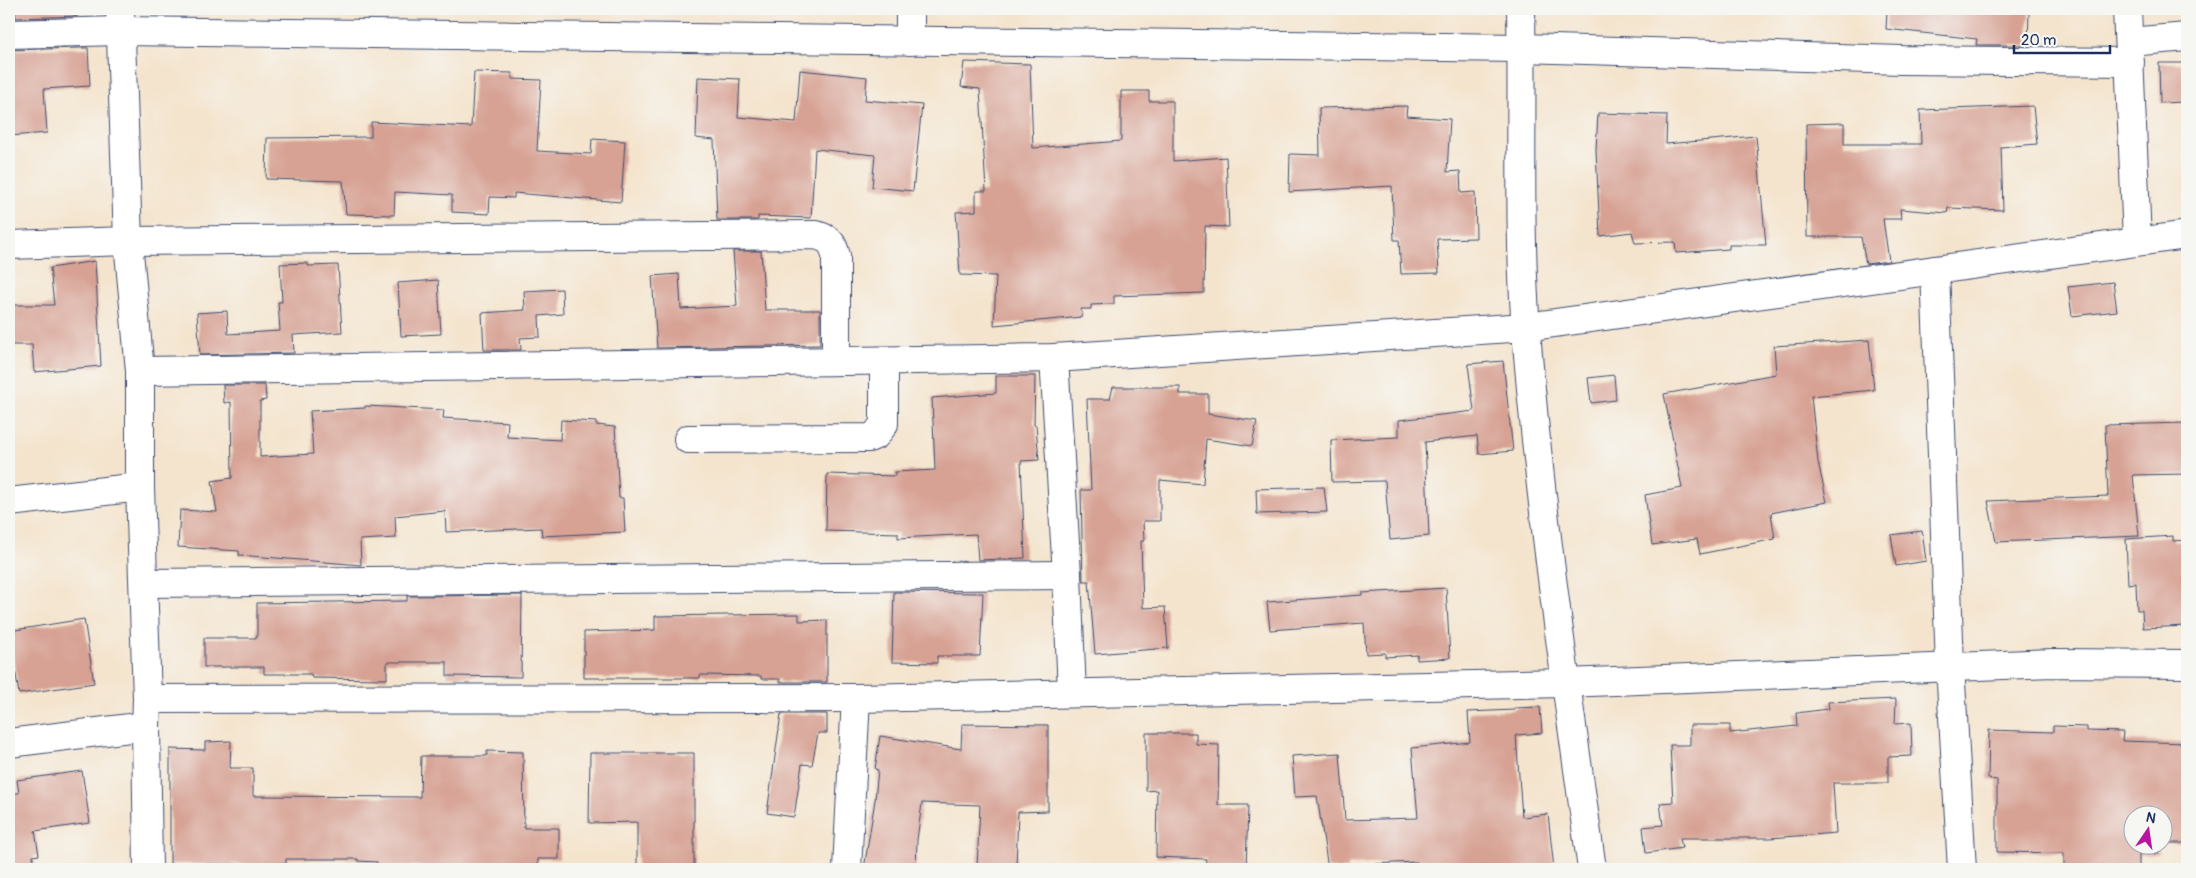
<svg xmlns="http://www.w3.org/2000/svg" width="2196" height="878" font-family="Pangolin,sans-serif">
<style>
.building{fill:#d7a294}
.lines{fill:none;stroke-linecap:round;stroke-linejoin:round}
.minor-casing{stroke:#3c4a6f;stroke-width:30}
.minor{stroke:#fff;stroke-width:28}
</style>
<rect width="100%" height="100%" fill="#f6f6f2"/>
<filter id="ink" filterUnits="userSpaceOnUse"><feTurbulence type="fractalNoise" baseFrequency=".02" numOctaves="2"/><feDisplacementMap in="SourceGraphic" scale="10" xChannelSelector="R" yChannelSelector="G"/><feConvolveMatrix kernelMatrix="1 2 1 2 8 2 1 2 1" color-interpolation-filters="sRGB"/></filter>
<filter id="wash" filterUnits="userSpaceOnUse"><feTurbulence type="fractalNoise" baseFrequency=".0096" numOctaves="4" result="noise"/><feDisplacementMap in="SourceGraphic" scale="20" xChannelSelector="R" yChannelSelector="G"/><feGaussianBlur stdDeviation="1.12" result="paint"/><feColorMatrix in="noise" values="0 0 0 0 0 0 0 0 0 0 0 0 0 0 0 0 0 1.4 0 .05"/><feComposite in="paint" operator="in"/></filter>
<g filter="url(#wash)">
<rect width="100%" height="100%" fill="#f4e4cd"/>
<g id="blocks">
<g class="building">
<polygon points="39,9 78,9 78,16 16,18 15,10"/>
<polygon points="1921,9 1948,9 1948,11 2029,12 2028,45 1976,45 1977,39 1886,29 1887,11 1921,11"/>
<polygon points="80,48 88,48 90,86 44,89 47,133 9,136 9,50"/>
<polygon points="964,62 1030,64 1033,148 1121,141 1121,91 1149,91 1149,101 1173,101 1173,161 1226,157 1229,227 1205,226 1204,293 1114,296 1114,304 1091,305 1091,309 1081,309 1082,317 994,325 996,276 960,275 956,212 976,211 976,191 986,191 980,89 961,87"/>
<polygon points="2159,63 2187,63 2187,102 2160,103"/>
<polygon points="800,70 867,77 865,100 922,105 913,191 872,187 875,155 815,149 811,218 758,216 758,220 717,220 714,140 696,138 698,77 740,79 738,117 796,122"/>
<polygon points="474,72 512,73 512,79 541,80 537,151 591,154 592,139 625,141 621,202 514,193 514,198 490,197 489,214 452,212 452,195 395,192 394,215 346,214 343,181 266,179 267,138 371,137 371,122 471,127"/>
<polygon points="1407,106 1406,116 1450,119 1447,172 1460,171 1461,193 1475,192 1476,238 1437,239 1439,273 1401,274 1399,240 1394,240 1392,186 1289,192 1290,154 1320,155 1319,108"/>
<polygon points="2033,106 2037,144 2001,147 2003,210 1948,208 1947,213 1900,209 1901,219 1883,219 1889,261 1866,264 1861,237 1807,237 1806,124 1844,123 1844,144 1921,144 1920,110"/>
<polygon points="1598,113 1667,115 1666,144 1756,136 1766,245 1729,245 1729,249 1676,253 1675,242 1635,243 1632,232 1600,236 1596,150"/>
<polygon points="733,251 761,251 765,310 820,310 820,345 657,348 652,276 679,274 681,309 737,306"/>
<polygon points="95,261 101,366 34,372 32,345 9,345 9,305 54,305 50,268"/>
<polygon points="308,263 308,266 338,265 342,332 293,335 294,353 200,355 197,313 227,311 228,334 280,331 278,302 282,302 280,264"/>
<polygon points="438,280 441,334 401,336 398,283"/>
<polygon points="2113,282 2117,311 2072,316 2068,287"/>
<polygon points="562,289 563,314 539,316 540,337 520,338 521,350 484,350 482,313 525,310 524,291"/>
<polygon points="1869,340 1874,390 1811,396 1818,462 1827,502 1771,513 1775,539 1700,554 1697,539 1652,545 1645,495 1682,488 1664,394 1776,374 1774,346"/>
<polygon points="1503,361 1513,451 1479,454 1477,436 1425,442 1429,536 1390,540 1385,481 1332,482 1331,440 1399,437 1399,420 1474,411 1468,364"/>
<polygon points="1614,375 1616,400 1591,403 1588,378"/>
<polygon points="996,376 1035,376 1034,425 1036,425 1039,460 1021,461 1025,558 978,560 976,534 898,538 898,533 826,531 827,474 895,476 895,472 935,470 932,398 996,393"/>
<polygon points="223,385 265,385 266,400 260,401 260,457 313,454 310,411 365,408 365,406 444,410 443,418 508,422 507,437 560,440 561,420 596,422 596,425 615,427 619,498 623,498 625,532 542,536 541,528 446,532 445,511 395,516 396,538 360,540 361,565 239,555 239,551 178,547 180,510 217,512 212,481 232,478 231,402 224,403"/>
<polygon points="1113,387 1180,387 1180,394 1208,394 1208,414 1257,421 1252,446 1206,439 1203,484 1160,480 1160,521 1143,521 1144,541 1141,541 1143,608 1165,607 1168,648 1095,654 1089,581 1083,581 1081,490 1091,490 1087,399 1110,399"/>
<polygon points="2187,423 2187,474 2133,475 2139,536 1996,542 1988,501 2108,496 2105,425"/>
<polygon points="1324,487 1327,512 1257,514 1256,489"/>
<polygon points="1922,531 1926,561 1896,566 1891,535"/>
<polygon points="2173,536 2173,541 2187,540 2187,626 2143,628 2142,610 2137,610 2136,583 2128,584 2126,539"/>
<polygon points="1446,588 1450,658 1417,660 1417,655 1385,657 1385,653 1366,654 1364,623 1270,630 1267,602 1362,595 1362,593"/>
<polygon points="894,592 983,593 980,656 937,656 937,663 892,662"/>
<polygon points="522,595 521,677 447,676 447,662 387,662 387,679 312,678 311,674 264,674 264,667 204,667 204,638 257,638 257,603 407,601 407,596"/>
<polygon points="799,614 799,621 827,620 827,682 780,682 780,679 761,679 761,676 700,675 700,678 584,678 584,632 655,630 655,616"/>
<polygon points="84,619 94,683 19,694 9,631"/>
<polygon points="1896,699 1895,724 1911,723 1912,756 1888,757 1888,783 1833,783 1836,833 1770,838 1680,838 1682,848 1646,853 1643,827 1663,825 1660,803 1673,802 1670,745 1690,745 1690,725 1730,725 1730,733 1797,726 1796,713 1829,709 1828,702"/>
<polygon points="1540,707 1542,733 1516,735 1522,817 1548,814 1554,869 1486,869 1486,866 1417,869 1417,862 1348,865 1348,869 1328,869 1317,796 1295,797 1292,756 1340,753 1345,820 1418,818 1412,748 1470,742 1468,712 1514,710 1514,708"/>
<polygon points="781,714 827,714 827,733 818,733 812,765 802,764 794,817 767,813"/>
<polygon points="962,724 1048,725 1048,811 1018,812 1016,868 977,867 980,805 922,803 917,840 916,869 864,869 875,800 878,770 875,769 880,736 961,749"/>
<polygon points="2053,726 2087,727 2087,731 2123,732 2122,741 2187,743 2187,843 2164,843 2164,816 2134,816 2134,846 2158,846 2158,854 2139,854 2139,869 2064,869 2064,853 1997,852 1997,780 1988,779 1989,730 2053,732"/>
<polygon points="1146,733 1196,733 1196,744 1219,745 1218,805 1248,805 1246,869 1205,869 1206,859 1156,857 1157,790 1146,791"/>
<polygon points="231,741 230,768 253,768 253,796 420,797 421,756 487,756 487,751 523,752 524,828 559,828 559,859 538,859 538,869 420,869 420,866 377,866 377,862 358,861 358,859 286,859 286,864 170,864 170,749 205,750 205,742"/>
<polygon points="590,753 694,753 694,869 637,869 637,822 589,823"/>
<polygon points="82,771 90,823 35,831 39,855 33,856 35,869 9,869 9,793 19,793 17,780"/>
</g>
</g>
</g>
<g filter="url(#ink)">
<use href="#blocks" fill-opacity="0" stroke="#3c4a6f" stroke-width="1"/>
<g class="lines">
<g class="minor-casing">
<g id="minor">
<polyline points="120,9 128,241 140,371 140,487 147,699 146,726 148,869"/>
<path d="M 1521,9 C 1523,116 1518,223 1526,330 C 1540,511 1567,690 1592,869"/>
<polyline points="2127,9 2137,241"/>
<polyline points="9,34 120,31 1522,48 1902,60 2130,62"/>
<polyline points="910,41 910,9"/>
<polyline points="2129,42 2187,37"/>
<path d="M 9,245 L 128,241 L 816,235 C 830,239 833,243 836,256 L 836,361"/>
<polyline points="1935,270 1950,666 1962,869"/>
<polyline points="1054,358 1067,575 1072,693"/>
<polyline points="140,371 1054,358 1526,327 2187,235"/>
<polyline points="688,439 869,438 876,435 884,424 884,362"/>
<polyline points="9,502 140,487"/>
<polyline points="144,583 1067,575"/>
<polyline points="147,699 856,698 1566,683 2053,663 2187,664"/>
<polyline points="9,743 146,726"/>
<polyline points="847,869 856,698"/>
</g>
</g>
<use href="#minor" class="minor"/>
</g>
</g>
<rect width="2196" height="878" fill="none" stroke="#f6f6f2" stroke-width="30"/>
<g transform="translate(2148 830) rotate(13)"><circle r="24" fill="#f6f6f2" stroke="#9ea6b7"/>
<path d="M0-4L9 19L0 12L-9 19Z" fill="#b5179e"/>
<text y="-8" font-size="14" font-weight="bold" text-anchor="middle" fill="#1b2f5e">N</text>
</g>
<path d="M2014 45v8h96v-8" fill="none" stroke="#1b2f5e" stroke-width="2.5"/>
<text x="2021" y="45" font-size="15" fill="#1b2f5e" stroke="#f6f6f2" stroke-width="4" paint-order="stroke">20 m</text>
</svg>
